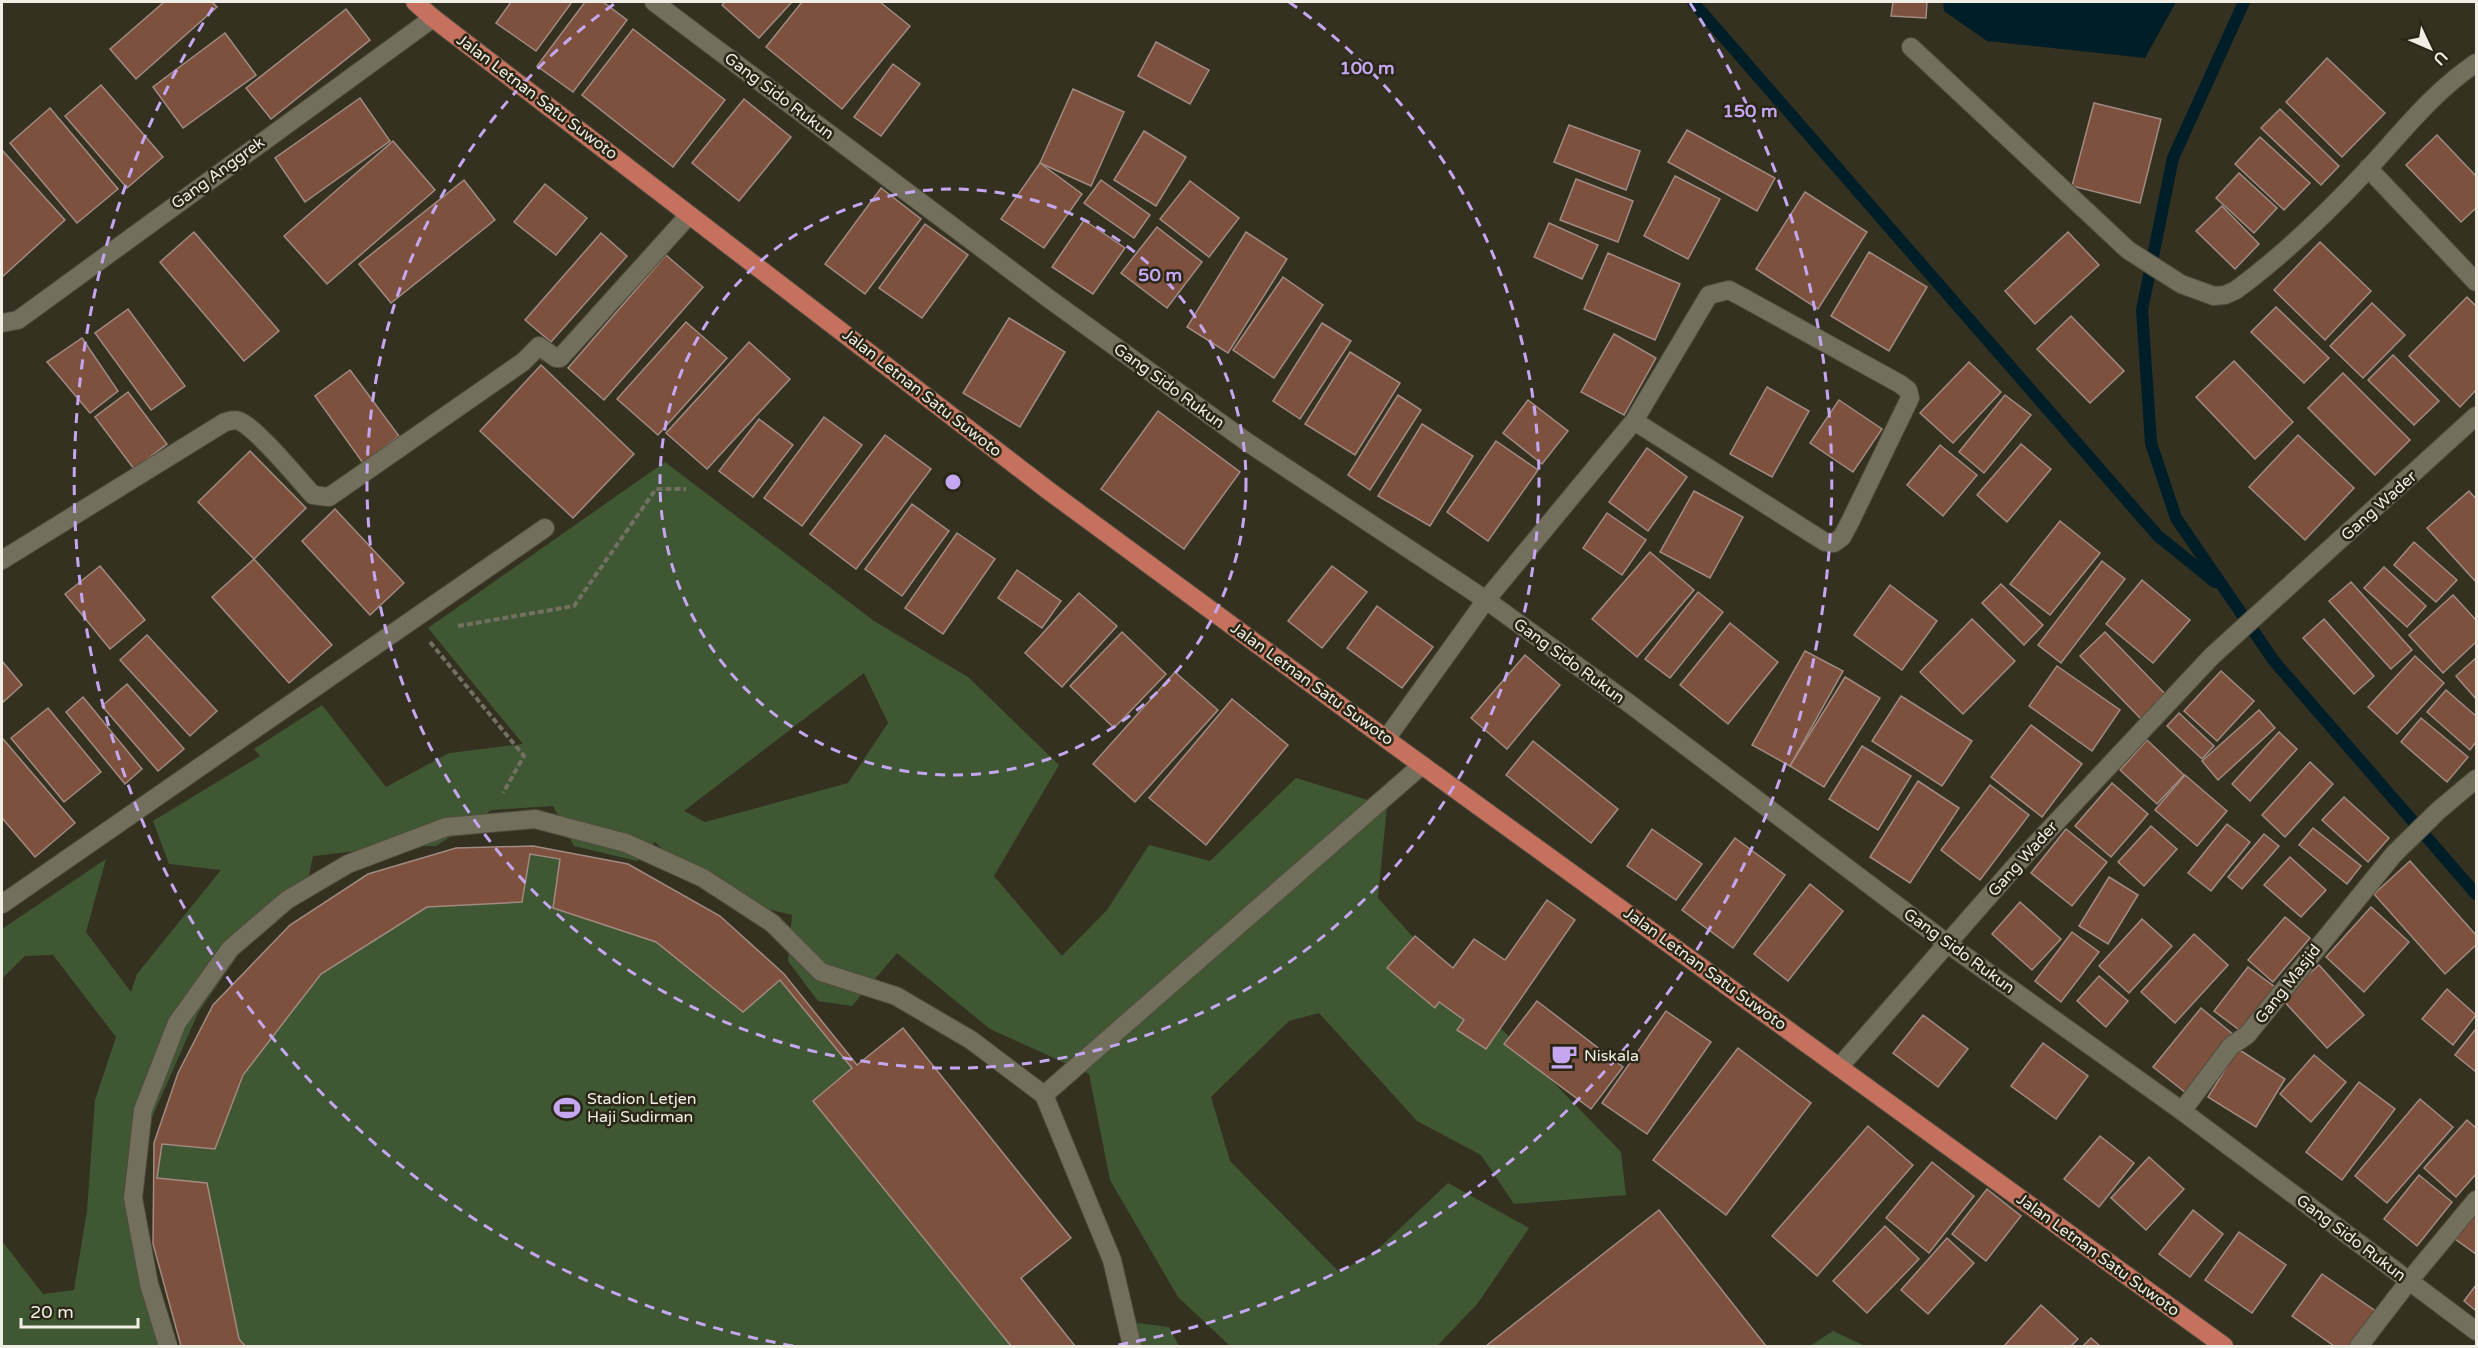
<svg xmlns="http://www.w3.org/2000/svg" width="2478" height="1348" font-family="'Varela Round',sans-serif">
<style>
.green{fill:#405734;fill-rule:evenodd}
.water{fill:#001e27}
.lines{fill:none;stroke-linecap:round;stroke-linejoin:round}
.stream{stroke:#001e27;stroke-width:12}
.building{fill:#7e513f;stroke:#a08a82;stroke-width:1.5}
.minor-casing{stroke:#4f4c3e;stroke-width:20}
.major-casing{stroke:#4f4c3e;stroke-width:20}
.path{stroke:#727061;stroke-width:4;stroke-dasharray:6 3;stroke-linecap:butt}
.minor{stroke:#726f5c;stroke-width:18}
.major{stroke:#c5715d;stroke-width:18}
.ring{fill:none;stroke:#c5a7f1;stroke-width:3;stroke-dasharray:10 8}
.labels{text-anchor:middle;dominant-baseline:central;stroke-width:5;stroke-linejoin:round;paint-order:stroke}
.street-label{font-size:16px;fill:#f1efe5;stroke:#2a2717}
.poi-label{font-size:16px;fill:#f1efe5;stroke:#2a2717;text-anchor:start}
.centre{fill:#c5a7f1;stroke:#2a2717;stroke-width:3}
.ring-label{font-size:18px;text-anchor:middle;font-weight:bold;fill:#c5a7f1;stroke:#2a2717;stroke-width:5;stroke-linejoin:round;paint-order:stroke}
</style>
<rect width="100%" height="100%" fill="#343120"/>
<g class="green">
<path d="M 665,462 L 874,621 L 968,677 L 1059,765 L 994,876 L 1062,956 L 1107,910 L 1149,845 L 1210,861 L 1296,778 L 1387,806 L 1378,898 L 1422,947 L 1621,1152 L 1626,1195 L 1514,1204 L 1481,1155 L 1417,1121 L 1319,1013 L 1289,1021 L 1211,1097 L 1230,1161 L 1339,1272 L 1375,1252 L 1448,1183 L 1529,1228 L 1478,1303 L 1437,1346 L 1230,1346 L 1178,1297 L 1110,1180 L 1089,1074 L 990,1029 L 897,953 L 852,1006 L 818,1001 L 788,961 L 792,915 L 708,894 L 655,842 L 637,861 L 574,846 L 553,806 L 492,810 L 436,846 L 403,846 L 313,856 L 305,894 L 258,926 L 198,1013 L 139,1147 L 147,1257 L 175,1346 L 2,1346 L 2,1241 L 43,1294 L 74,1290 L 87,1211 L 95,1100 L 116,1037 L 53,955 L 25,956 L 2,979 L 2,929 L 106,859 L 86,932 L 131,992 L 137,974 L 221,870 L 169,864 L 153,821 L 260,756 L 254,749 L 322,705 L 386,787 L 449,753 L 523,744 L 428,628 ZM 864,673 L 888,723 L 848,783 L 705,822 L 684,811 Z"/>
<polygon points="533,846 628,864 720,916 784,974 857,1065 903,1028 1071,1238 1022,1278 1075,1346 181,1346 153,1244 154,1143 178,1073 213,1005 290,925 368,874 456,848"/>
<polygon points="1137,1323 1169,1327 1179,1346 1130,1346"/>
<polygon points="1833,1331 1863,1345 1862,1346 1810,1346"/>
</g>
<polygon class="water" points="1943,2 2176,2 2145,58 1987,41 1944,11"/>
<g class="lines">
<g class="stream">
<polyline points="1693,2 2158,536 2215,582"/>
<polyline points="2244,2 2173,158 2142,310 2151,443 2176,518 2274,661 2476,894"/>
</g>
</g>
<g class="building">
<polygon points="164,2 212,2 217,7 136,79 110,49"/>
<polygon points="511,2 572,2 536,51 496,23"/>
<polygon points="585,2 603,2 627,20 573,92 537,66"/>
<polygon points="725,2 792,2 759,38 722,5"/>
<polygon points="802,2 880,2 910,26 842,109 766,47"/>
<polygon points="1893,2 1927,2 1926,18 1891,16"/>
<polygon points="346,9 370,40 271,119 246,88"/>
<polygon points="633,29 725,100 673,167 582,95"/>
<polygon points="225,33 256,75 183,128 153,87"/>
<polygon points="1156,42 1209,70 1190,104 1138,76"/>
<polygon points="2327,58 2385,113 2342,157 2286,102"/>
<polygon points="893,64 920,84 881,136 854,117"/>
<polygon points="101,85 163,157 127,188 65,116"/>
<polygon points="1073,89 1124,112 1091,186 1040,163"/>
<polygon points="360,98 390,141 305,202 275,158"/>
<polygon points="744,99 791,137 739,201 692,163"/>
<polygon points="2094,103 2161,119 2140,203 2072,186"/>
<polygon points="50,108 118,189 77,223 10,143"/>
<polygon points="2280,109 2339,166 2321,185 2261,128"/>
<polygon points="1569,125 1640,151 1626,190 1554,162"/>
<polygon points="1687,130 1775,178 1757,211 1668,162"/>
<polygon points="1144,131 1186,157 1156,206 1114,180"/>
<polygon points="2437,135 2476,176 2476,208 2461,222 2406,165"/>
<polygon points="2260,137 2310,183 2284,210 2235,164"/>
<polygon points="393,141 435,190 327,284 284,236"/>
<polygon points="2,150 65,220 2,277"/>
<polygon points="1040,163 1082,194 1044,248 1001,219"/>
<polygon points="2239,173 2277,208 2254,233 2216,198"/>
<polygon points="1675,176 1720,199 1688,259 1644,236"/>
<polygon points="1576,179 1633,201 1618,242 1560,220"/>
<polygon points="464,180 495,220 391,303 359,264"/>
<polygon points="1101,180 1150,215 1134,238 1084,203"/>
<polygon points="1190,181 1239,218 1209,257 1160,219"/>
<polygon points="545,184 587,218 556,255 514,222"/>
<polygon points="881,188 921,219 865,294 825,264"/>
<polygon points="1805,192 1867,232 1818,309 1756,269"/>
<polygon points="2222,206 2259,244 2235,269 2196,231"/>
<polygon points="1084,220 1125,248 1093,294 1052,267"/>
<polygon points="1549,223 1598,245 1582,279 1534,257"/>
<polygon points="925,224 968,255 922,318 879,288"/>
<polygon points="1157,227 1202,262 1167,308 1121,273"/>
<polygon points="194,232 279,331 244,361 160,262"/>
<polygon points="1246,232 1287,259 1228,353 1187,327"/>
<polygon points="2068,232 2099,265 2035,324 2005,291"/>
<polygon points="601,233 627,256 551,342 525,320"/>
<polygon points="2320,242 2371,291 2325,340 2274,290"/>
<polygon points="1869,252 1927,287 1889,351 1831,316"/>
<polygon points="1608,253 1680,284 1655,340 1584,309"/>
<polygon points="666,255 703,287 604,400 568,368"/>
<polygon points="1283,277 1323,305 1274,378 1233,350"/>
<polygon points="2467,297 2476,306 2476,390 2460,407 2409,356"/>
<polygon points="2372,303 2405,335 2363,378 2330,346"/>
<polygon points="2276,307 2329,358 2304,383 2251,332"/>
<polygon points="128,309 185,386 151,410 95,333"/>
<polygon points="2071,316 2124,371 2090,403 2037,349"/>
<polygon points="1009,318 1065,352 1020,427 963,393"/>
<polygon points="686,322 727,358 658,435 617,399"/>
<polygon points="1322,323 1351,341 1300,419 1273,401"/>
<polygon points="1614,334 1656,358 1624,415 1581,392"/>
<polygon points="82,338 118,391 90,413 47,362"/>
<polygon points="749,342 790,379 707,469 666,433"/>
<polygon points="1350,352 1400,383 1355,455 1305,424"/>
<polygon points="2393,355 2439,401 2414,425 2368,380"/>
<polygon points="2234,361 2293,422 2255,459 2196,397"/>
<polygon points="1969,362 2001,392 1953,443 1920,413"/>
<polygon points="541,365 634,454 573,518 480,431"/>
<polygon points="350,370 399,436 363,463 315,396"/>
<polygon points="2343,373 2410,440 2375,475 2308,408"/>
<polygon points="1767,387 1809,411 1772,477 1730,454"/>
<polygon points="128,392 167,444 134,469 95,417"/>
<polygon points="1398,395 1421,410 1370,490 1348,475"/>
<polygon points="2005,395 2031,415 1984,473 1959,452"/>
<polygon points="1528,400 1568,431 1542,464 1503,433"/>
<polygon points="1839,400 1882,429 1853,472 1810,443"/>
<polygon points="1158,411 1240,472 1184,549 1101,489"/>
<polygon points="824,417 862,445 802,526 764,498"/>
<polygon points="759,419 793,445 753,497 719,471"/>
<polygon points="1422,424 1473,456 1430,526 1378,496"/>
<polygon points="885,435 931,469 856,569 810,534"/>
<polygon points="2298,435 2354,488 2305,540 2249,487"/>
<polygon points="1496,441 1538,470 1488,541 1447,512"/>
<polygon points="2021,444 2051,469 2007,522 1977,495"/>
<polygon points="1940,445 1977,475 1943,516 1907,485"/>
<polygon points="1647,448 1687,477 1648,531 1609,502"/>
<polygon points="250,451 306,508 254,559 198,502"/>
<polygon points="1694,491 1743,517 1710,578 1660,552"/>
<polygon points="2469,491 2476,499 2476,582 2427,528"/>
<polygon points="912,504 949,531 902,596 865,569"/>
<polygon points="335,509 404,583 370,615 302,541"/>
<polygon points="1607,513 1646,540 1622,575 1583,548"/>
<polygon points="2060,521 2100,553 2050,615 2010,584"/>
<polygon points="957,533 995,559 943,634 905,608"/>
<polygon points="2414,542 2457,580 2436,602 2394,565"/>
<polygon points="1650,552 1694,590 1637,657 1592,619"/>
<polygon points="254,559 332,645 289,683 212,597"/>
<polygon points="2102,561 2125,579 2061,663 2038,645"/>
<polygon points="100,566 145,620 110,649 65,594"/>
<polygon points="1332,566 1367,592 1322,648 1288,621"/>
<polygon points="2384,567 2426,606 2407,627 2364,588"/>
<polygon points="1017,570 1061,601 1042,628 998,598"/>
<polygon points="2142,580 2190,620 2153,663 2106,624"/>
<polygon points="2351,582 2412,650 2391,669 2329,601"/>
<polygon points="2001,584 2043,625 2024,645 1982,603"/>
<polygon points="1890,585 1937,621 1902,670 1854,635"/>
<polygon points="1698,592 1723,612 1670,678 1645,659"/>
<polygon points="1079,593 1117,626 1062,687 1025,653"/>
<polygon points="2453,595 2476,620 2476,642 2443,673 2409,635"/>
<polygon points="1377,606 1433,647 1402,688 1347,648"/>
<polygon points="1972,619 2015,661 1963,714 1920,672"/>
<polygon points="2324,619 2374,676 2354,694 2303,638"/>
<polygon points="1730,623 1778,662 1728,724 1680,685"/>
<polygon points="1122,632 1166,674 1114,728 1070,686"/>
<polygon points="2105,632 2167,696 2142,720 2080,656"/>
<polygon points="147,635 217,711 190,736 120,660"/>
<polygon points="1805,651 1843,671 1790,766 1752,745"/>
<polygon points="1525,655 1560,685 1507,749 1471,718"/>
<polygon points="2415,656 2444,683 2397,734 2368,707"/>
<polygon points="2476,658 2476,699 2456,676"/>
<polygon points="2,661 22,685 2,703"/>
<polygon points="2057,666 2120,710 2092,751 2029,706"/>
<polygon points="2221,671 2254,701 2217,741 2184,711"/>
<polygon points="1175,672 1218,710 1135,802 1093,764"/>
<polygon points="1845,677 1880,698 1824,787 1790,766"/>
<polygon points="127,684 184,749 158,771 102,706"/>
<polygon points="2446,690 2476,716 2476,742 2470,750 2427,712"/>
<polygon points="1901,696 1972,741 1942,786 1872,741"/>
<polygon points="83,697 142,769 125,784 66,712"/>
<polygon points="1232,699 1288,745 1206,845 1149,798"/>
<polygon points="48,708 101,772 64,802 11,738"/>
<polygon points="2259,710 2275,728 2218,780 2202,761"/>
<polygon points="2179,713 2214,746 2202,759 2167,726"/>
<polygon points="2421,718 2468,757 2447,782 2401,742"/>
<polygon points="2031,725 2082,764 2042,817 1991,777"/>
<polygon points="2279,732 2297,749 2250,801 2232,784"/>
<polygon points="3,739 75,823 35,857 2,818 2,740"/>
<polygon points="2147,740 2184,775 2157,804 2120,770"/>
<polygon points="1533,741 1618,809 1591,843 1506,775"/>
<polygon points="1862,746 1911,776 1878,830 1829,799"/>
<polygon points="2310,762 2333,784 2285,837 2262,815"/>
<polygon points="2185,775 2227,811 2197,846 2155,810"/>
<polygon points="1918,781 1959,808 1910,883 1870,857"/>
<polygon points="2112,783 2148,814 2111,857 2075,826"/>
<polygon points="1990,785 2029,815 1980,880 1941,850"/>
<polygon points="2344,797 2389,838 2368,862 2322,820"/>
<polygon points="2227,824 2250,842 2211,891 2188,873"/>
<polygon points="2151,826 2177,849 2144,886 2118,862"/>
<polygon points="2313,828 2361,866 2347,884 2299,845"/>
<polygon points="1652,829 1702,864 1676,900 1627,866"/>
<polygon points="2066,829 2107,862 2072,906 2031,873"/>
<polygon points="2264,834 2279,846 2242,889 2228,877"/>
<polygon points="1735,838 1785,875 1733,948 1682,910"/>
<polygon points="533,846 628,864 720,916 784,974 857,1065 903,1028 1071,1238 1021,1278 1075,1346 1011,1346 813,1101 852,1068 780,980 743,1012 656,942 553,908 560,859 530,854 522,902 427,907 321,974 243,1075 215,1149 162,1144 157,1178 207,1183 239,1339 245,1346 181,1346 153,1244 154,1143 178,1073 213,1005 290,925 368,874 456,848"/>
<polygon points="2290,857 2326,890 2301,917 2264,885"/>
<polygon points="2410,861 2476,935 2476,945 2445,974 2374,894"/>
<polygon points="2109,877 2138,895 2108,944 2079,926"/>
<polygon points="1810,884 1843,911 1788,981 1754,954"/>
<polygon points="1547,900 1575,920 1486,1049 1457,1030 1464,1020 1439,1002 1435,1008 1387,968 1415,936 1453,968 1474,939 1505,960"/>
<polygon points="2020,902 2061,939 2032,970 1992,934"/>
<polygon points="2371,907 2409,942 2364,992 2326,957"/>
<polygon points="2285,917 2310,938 2273,982 2248,960"/>
<polygon points="2142,919 2172,946 2129,993 2099,966"/>
<polygon points="2072,932 2099,952 2061,1002 2035,981"/>
<polygon points="2194,934 2228,965 2175,1023 2141,992"/>
<polygon points="2319,965 2364,1015 2327,1048 2281,998"/>
<polygon points="2248,967 2275,987 2242,1032 2214,1011"/>
<polygon points="2099,976 2128,1001 2106,1027 2077,1001"/>
<polygon points="2447,989 2476,1015 2453,1045 2422,1019"/>
<polygon points="1537,1001 1623,1067 1591,1109 1504,1044"/>
<polygon points="2201,1008 2234,1035 2186,1093 2153,1067"/>
<polygon points="1666,1011 1711,1042 1647,1134 1602,1103"/>
<polygon points="1923,1015 1968,1049 1938,1087 1893,1053"/>
<polygon points="2475,1030 2476,1032 2476,1072 2455,1055"/>
<polygon points="2043,1043 2088,1076 2056,1119 2011,1086"/>
<polygon points="1738,1048 1811,1103 1726,1215 1653,1160"/>
<polygon points="2238,1049 2285,1079 2256,1127 2208,1097"/>
<polygon points="2314,1055 2346,1082 2311,1122 2280,1094"/>
<polygon points="2359,1082 2395,1109 2342,1180 2306,1152"/>
<polygon points="2420,1099 2453,1127 2387,1203 2355,1176"/>
<polygon points="2467,1120 2476,1128 2476,1174 2456,1197 2424,1168"/>
<polygon points="1868,1126 1913,1165 1817,1276 1772,1236"/>
<polygon points="2100,1136 2134,1163 2099,1207 2064,1179"/>
<polygon points="2149,1157 2184,1189 2146,1230 2111,1198"/>
<polygon points="1932,1162 1974,1196 1929,1253 1886,1218"/>
<polygon points="2419,1175 2452,1202 2417,1246 2384,1219"/>
<polygon points="1987,1189 2021,1216 1986,1261 1952,1234"/>
<polygon points="1659,1210 1766,1346 1486,1346"/>
<polygon points="2193,1210 2223,1234 2190,1277 2159,1254"/>
<polygon points="2476,1210 2476,1254 2455,1239"/>
<polygon points="1885,1226 1919,1259 1867,1313 1833,1281"/>
<polygon points="2239,1232 2286,1265 2252,1313 2205,1280"/>
<polygon points="1947,1238 1974,1263 1928,1314 1901,1290"/>
<polygon points="2322,1274 2377,1312 2352,1346 2334,1346 2292,1316"/>
<polygon points="2476,1285 2476,1311 2464,1301"/>
<polygon points="2041,1305 2078,1339 2071,1346 2004,1346"/>
<polygon points="2091,1338 2100,1346 2083,1346"/>
</g>
<g class="lines">
<g class="minor-casing">
<g id="minor">
<polyline points="654,2 1048,298 1247,442 1486,600 1630,704 1948,944 2182,1111 2476,1331"/>
<path d="M 1911,47 L 2128,250 L 2181,284 L 2214,296 L 2225,295 L 2236,290 C 2285,254 2327,213 2368,169 C 2402,132 2434,91 2476,63"/>
<polyline points="2368,168 2476,282"/>
<polyline points="2,323 18,320 433,18"/>
<path d="M 2,560 L 225,422 C 230,421 234,419 239,421 C 256,427 299,480 313,495 L 329,497 L 523,362 L 539,346 L 556,358 L 560,358 L 689,215"/>
<polyline points="1386,739 1486,600 1634,421 1709,295 1729,290 1744,298 1900,384 1908,390 1910,398 1850,522 1842,537 1834,543 1825,542 1634,421"/>
<polyline points="2,904 545,528"/>
<polyline points="1840,1066 2017,864 2212,656 2476,416"/>
<polyline points="1044,1095 1422,765"/>
<polyline points="2182,1111 2231,1046 2247,1035 2394,854 2439,810 2476,779"/>
<polyline points="168,1346 149,1284 133,1198 143,1110 177,1023 230,949 287,900 348,864 446,827 535,819 626,843 703,878 772,923 821,972 896,996 971,1040 1044,1095 1112,1260 1132,1346"/>
<polyline points="2359,1346 2409,1281 2476,1200"/>
</g>
</g>
<g class="major-casing">
<polyline id="major" points="415,2 433,18 1049,491 1386,739 2224,1346"/>
</g>
<g class="path">
<polyline points="458,626 574,606 656,489 686,489"/>
<polyline points="430,642 524,756 503,793"/>
</g>
<use href="#minor" class="minor"/>
<use href="#major" class="major"/>
</g>
<g class="ring">
<circle cx="953" cy="482" r="293"/>
<path d="M1289 2A586 586 0 1 1 617 2"/>
<path d="M793 1346A879 879 0 0 1 216 3M1690 3A879 879 0 0 1 1113 1346"/>
</g>
<defs>
<g id="cafe-bare" transform="scale(2.07)"><path d="M-5.5-4.5H6V0H3Q3 3.5 0 3.5H-2.5Q-5.5 3.5-5.5 0ZM3-3.2v2h1.7v-2ZM-6 4.5H4V6H-6Z" fill="#c5a7f1" stroke="#2a2717" stroke-width="2.5" paint-order="stroke"/></g>
<g id="stadium-bare" transform="scale(2.07)"><path d="M0-5a6.5 5 0 1 0 0 10a6.5 5 0 1 0 0-10ZM-3.5-1.8h7v3.6h-7Z" fill="#c5a7f1" stroke="#2a2717" stroke-width="2.5" paint-order="stroke"/></g>
</defs>
<g fill-rule="evenodd">
<use href="#cafe-bare" x="1564" y="1056"/>
<use href="#stadium-bare" x="567" y="1108"/>
</g>
<g class="labels">
<g class="street-label">
<text transform="translate(779 96) rotate(37)">Gang Sido Rukun</text>
<text transform="translate(537 97) rotate(37)">Jalan Letnan Satu Suwoto</text>
<text transform="translate(218 173) rotate(-36)">Gang Anggrek</text>
<text transform="translate(1169 386) rotate(36)">Gang Sido Rukun</text>
<text transform="translate(922 393) rotate(38)">Jalan Letnan Satu Suwoto</text>
<text transform="translate(2379 506) rotate(-42)">Gang Wader</text>
<text transform="translate(1569 661) rotate(36)">Gang Sido Rukun</text>
<text transform="translate(1312 684) rotate(36)">Jalan Letnan Satu Suwoto</text>
<text transform="translate(2023 859) rotate(-48)">Gang Wader</text>
<text transform="translate(1959 951) rotate(36)">Gang Sido Rukun</text>
<text transform="translate(1705 969) rotate(36)">Jalan Letnan Satu Suwoto</text>
<text transform="translate(2288 984) rotate(-52)">Gang Masjid</text>
<text transform="translate(2351 1238) rotate(37)">Gang Sido Rukun</text>
<text transform="translate(2098 1255) rotate(36)">Jalan Letnan Satu Suwoto</text>
</g>
<g class="poi-label">
<text x="1584" y="1056">Niskala</text>
<text x="587" y="1099">Stadion Letjen<tspan x="587" dy="18">Haji Sudirman</tspan></text>
</g>
</g>
<circle cx="953" cy="482" r="9" class="centre"/>
<g class="ring-label">
<text x="1367" y="74">100 m</text>
<text x="1750" y="117">150 m</text>
<text x="1160" y="281">50 m</text>
</g>
<rect width="2478" height="1348" fill="none" stroke="#f1efe5" stroke-width="6"/>
<g transform="translate(2430 48) rotate(134)" stroke="#2a2717" stroke-width="4.5" paint-order="stroke">
<path d="M0-4.5L10 22L0 15L-10 22Z" fill="#f1efe5"/>
<text y="-9" font-size="16" font-weight="bold" text-anchor="middle" fill="#f1efe5">U</text>
</g>
<path d="M21 1318v9h117v-9" fill="none" stroke="#f1efe5" stroke-width="3"/>
<text x="30" y="1318" font-size="18" fill="#f1efe5" stroke="#2a2717" stroke-width="4.5" paint-order="stroke">20 m</text>
</svg>
